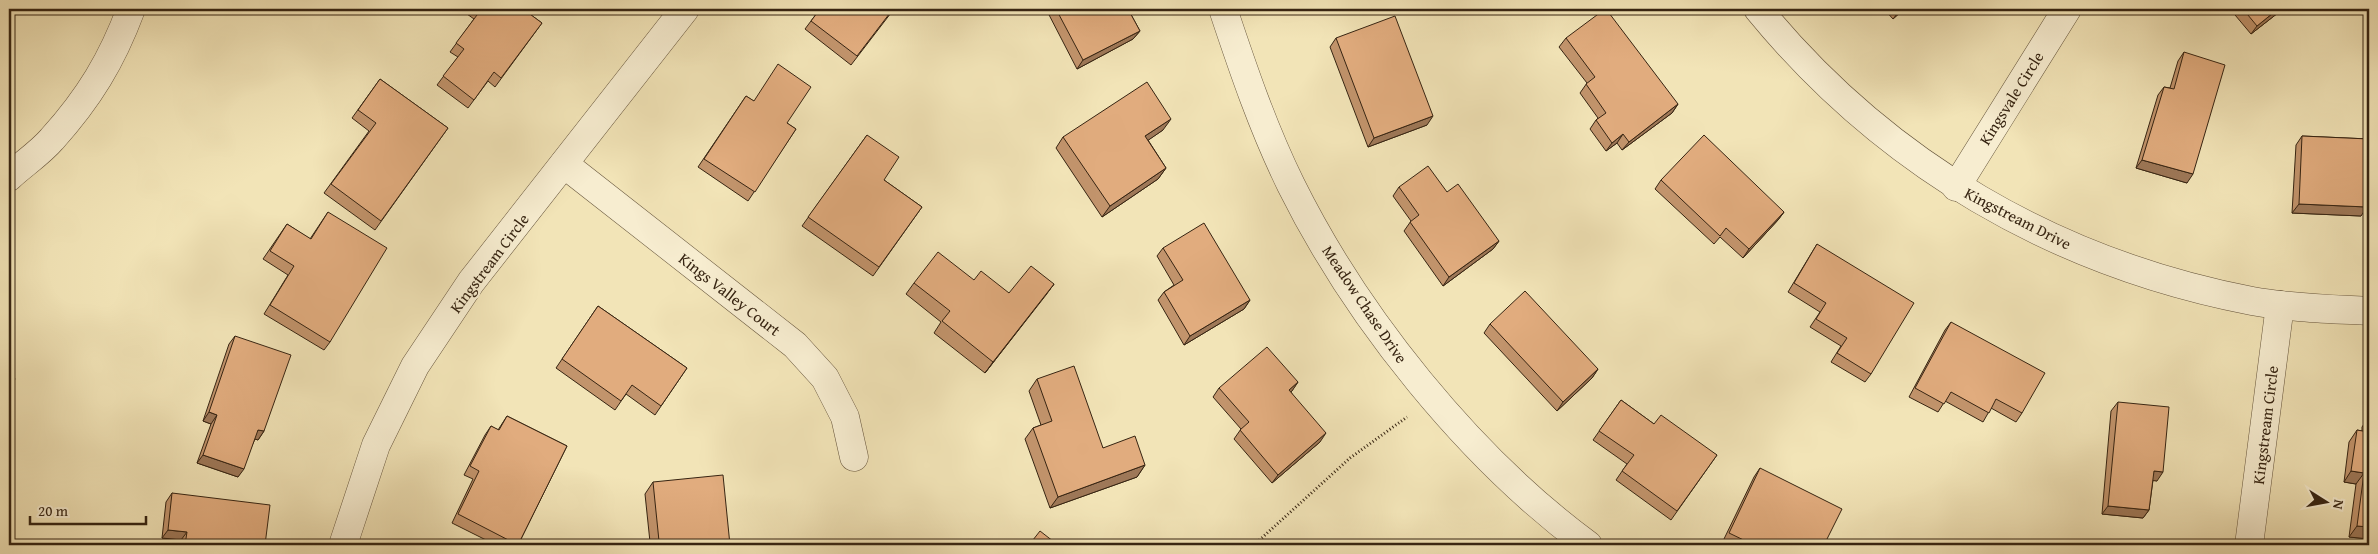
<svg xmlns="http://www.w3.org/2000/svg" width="2378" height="554" font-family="'Gentium Book Plus',serif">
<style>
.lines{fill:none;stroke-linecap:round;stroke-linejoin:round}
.street-casing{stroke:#65543b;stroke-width:29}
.path{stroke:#362412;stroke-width:3;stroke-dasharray:1 2.5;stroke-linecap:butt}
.street{stroke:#f7edd0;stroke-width:28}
.wall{fill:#c2946c;stroke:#362412}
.shaded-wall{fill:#9e7858;stroke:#362412}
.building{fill:#e1ac7e;stroke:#362412}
.labels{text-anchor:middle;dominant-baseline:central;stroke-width:4.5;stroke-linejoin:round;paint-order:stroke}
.street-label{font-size:16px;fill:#362412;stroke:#f7edd0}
</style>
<rect width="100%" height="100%" fill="#f2e4b7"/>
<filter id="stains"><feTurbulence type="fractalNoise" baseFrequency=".004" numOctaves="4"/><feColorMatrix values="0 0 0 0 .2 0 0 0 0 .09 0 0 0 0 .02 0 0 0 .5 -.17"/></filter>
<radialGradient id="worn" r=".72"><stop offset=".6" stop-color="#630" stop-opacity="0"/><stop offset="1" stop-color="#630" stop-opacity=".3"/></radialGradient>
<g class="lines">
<g class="street-casing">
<g id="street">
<path d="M 1223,9 C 1243,69 1263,128 1291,185 C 1357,318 1469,457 1588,545"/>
<path d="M 1758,9 C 1885,164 2055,263 2252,301 C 2290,308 2331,309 2369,311"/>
<polyline points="564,164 795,345 825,378 845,417 854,457"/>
<path d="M 9,177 C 23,164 40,153 52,139 C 89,98 112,60 131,9"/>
<polyline points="1956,187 2067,9"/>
<polyline points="343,545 376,445 415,366 471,282 685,9"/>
<polyline points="2249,545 2280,305"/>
</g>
</g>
<polyline class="path" points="1254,545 1350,458 1407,417"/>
<use href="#street" class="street"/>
</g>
<g class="wall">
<polygon points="460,9 523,9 542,23 495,87 488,81 468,108 437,85 458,57 450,52 474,19"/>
<polygon points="820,9 894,9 851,65 805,29"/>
<polygon points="900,9 910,9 906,14"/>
<polygon points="1046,9 1128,9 1140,31 1133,39 1077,69"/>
<polygon points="1884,9 1904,9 1893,19"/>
<polygon points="2230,9 2283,9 2251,34"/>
<polygon points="1336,38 1427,125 1368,147 1330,47"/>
<polygon points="1566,38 1678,104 1672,113 1622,150 1617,143 1606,151 1590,129 1596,120 1598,118 1580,93 1587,83 1559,47"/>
<polygon points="2184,52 2187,183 2136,168 2158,95 2164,87 2170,88 2178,61"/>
<polygon points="380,79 448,128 375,230 324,193 369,131 352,118"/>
<polygon points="746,96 796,129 748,201 698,167"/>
<polygon points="1163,130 1148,140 1166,168 1158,179 1102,217 1056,148 1063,137"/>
<polygon points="867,135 884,180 922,207 873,276 802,226"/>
<polygon points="2302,136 2369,139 2369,203 2367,203 2361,216 2292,213 2296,145"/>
<polygon points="1661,180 1784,212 1778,220 1743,258 1720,237 1714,244 1655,189"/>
<polygon points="1399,187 1447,192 1499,241 1493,249 1443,286 1404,231 1411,221 1393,196"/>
<polygon points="328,212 330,342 324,350 264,314 288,275 263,259 287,224 310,239"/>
<polygon points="1817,244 1871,374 1865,382 1831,362 1841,346 1810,327 1820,312 1788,292"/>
<polygon points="1163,248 1250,300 1244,309 1184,345 1158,300 1164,292 1174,285 1157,256"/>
<polygon points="974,280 1009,293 1054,284 985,373 934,333 941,322 906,294 914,283"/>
<polygon points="598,306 687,368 655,415 626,394 615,410 556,368"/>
<polygon points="1951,322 2022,413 2016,422 1991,408 1983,422 1945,401 1938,412 1909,397 1945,330"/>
<polygon points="1490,324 1598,369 1592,378 1557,411 1484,333"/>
<polygon points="235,336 264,431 258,440 255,439 238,477 197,463 211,424 203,421 229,344"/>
<polygon points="1037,379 1103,448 1145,465 1137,477 1050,508 1025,439 1033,428 1041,425 1029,391"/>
<polygon points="1298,382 1291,392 1320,442 1272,483 1234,439 1241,429 1213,397 1219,388"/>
<polygon points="1621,400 1654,424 1717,455 1671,520 1616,480 1627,464 1593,440"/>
<polygon points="2118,402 2157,481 2153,480 2149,510 2143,518 2102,514 2111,411"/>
<polygon points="507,416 567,446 518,545 496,545 452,523 473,479 464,475 485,435 491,426 498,430"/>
<polygon points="2369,417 2369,539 2349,537 2356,484 2344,482 2349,442 2357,430 2362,431 2362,427"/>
<polygon points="1760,468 1824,545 1730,545 1723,541 1754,477"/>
<polygon points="653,482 730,545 636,545 638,543 650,542 645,494"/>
<polygon points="172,493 265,545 180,545 181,540 162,538 166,502"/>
</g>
<g class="shaded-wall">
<polygon points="1901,9 1904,9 1893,19 1900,10"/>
<polygon points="2278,9 2283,9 2251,34 2257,26"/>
<polygon points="1140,31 1133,39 1077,69 1083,60"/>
<polygon points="1678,104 1672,113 1622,150 1629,142"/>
<polygon points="1433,116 1427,125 1368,147 1374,138"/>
<polygon points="1171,119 1163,130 1137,148 1145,136"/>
<polygon points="1623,134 1617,143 1606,151 1612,143"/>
<polygon points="2142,160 2193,174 2187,183 2136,168"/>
<polygon points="1166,168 1158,179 1102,217 1110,206"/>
<polygon points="2368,194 2369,194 2369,203 2362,202"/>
<polygon points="2299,204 2367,207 2361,216 2292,213"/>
<polygon points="1784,212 1778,220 1743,258 1749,249"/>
<polygon points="1499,241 1493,249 1443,286 1449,277"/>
<polygon points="1054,284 1046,295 985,373 993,362"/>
<polygon points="1250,300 1244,309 1184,345 1190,336"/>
<polygon points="1598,369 1592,378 1557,411 1563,402"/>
<polygon points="15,379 9,388 9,383"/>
<polygon points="1298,382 1292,391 1283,398 1289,390"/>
<polygon points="209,412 217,415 211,424 203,421"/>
<polygon points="258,430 264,431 258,440 252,438"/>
<polygon points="1326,433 1320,442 1272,483 1278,475"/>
<polygon points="203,455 244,469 238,477 197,463"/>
<polygon points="1145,465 1137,477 1050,508 1058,497"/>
<polygon points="2154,471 2163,472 2157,481 2147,480"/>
<polygon points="2351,471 2364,473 2356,484 2344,482"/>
<polygon points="2108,506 2149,510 2143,518 2102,514"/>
<polygon points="2357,526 2369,527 2369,539 2349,537"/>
<polygon points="168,530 187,532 181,540 162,538"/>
</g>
<g class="building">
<polygon points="478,9 523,9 542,23 501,78 494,72 474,100 443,76 464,49 456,43 480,11"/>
<polygon points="820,9 893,9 857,56 811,21"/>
<polygon points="1056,9 1128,9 1140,31 1083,60"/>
<polygon points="1605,9 1606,9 1678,104 1629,142 1623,134 1612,143 1596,120 1606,113 1586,84 1595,77 1566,38"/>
<polygon points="2243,9 2278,9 2257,26"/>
<polygon points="1395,16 1433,116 1374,138 1336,38"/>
<polygon points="2184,52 2225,65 2193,174 2142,160 2164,87 2174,89"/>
<polygon points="778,64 811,87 787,123 796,129 755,192 704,159 746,96 754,101"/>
<polygon points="380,79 448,128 381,221 331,184 376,123 358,110"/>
<polygon points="1147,82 1171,119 1145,136 1166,168 1110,206 1063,137"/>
<polygon points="867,135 899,157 884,180 922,207 879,267 808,217"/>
<polygon points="1704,135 1784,212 1749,249 1726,228 1720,236 1661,180"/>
<polygon points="2302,136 2369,139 2369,194 2368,194 2367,207 2299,204"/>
<polygon points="1428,166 1447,192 1458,184 1499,241 1449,277 1410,222 1419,215 1399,187"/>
<polygon points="328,212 387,248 330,342 270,305 294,266 270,251 287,224 311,239"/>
<polygon points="1204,223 1250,300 1190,336 1164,292 1183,280 1163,248"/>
<polygon points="1817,244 1914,303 1871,374 1837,353 1847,338 1816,319 1826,303 1794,283"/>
<polygon points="938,252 974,280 981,271 1009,293 1031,266 1054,284 993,362 942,321 950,311 914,283"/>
<polygon points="1525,291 1598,369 1563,402 1490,324"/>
<polygon points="598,306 687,368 661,406 632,385 621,401 562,359"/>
<polygon points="1951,322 2045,373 2022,413 1996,399 1989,413 1951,392 1944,404 1915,388"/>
<polygon points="235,336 291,355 264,431 258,430 244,469 203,455 217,415 209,412"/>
<polygon points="1267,347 1298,382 1289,390 1326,433 1278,475 1240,430 1249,422 1219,388"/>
<polygon points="1074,366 1103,448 1135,436 1145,465 1058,497 1033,428 1052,421 1037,379"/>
<polygon points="9,369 15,379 9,383"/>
<polygon points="1621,400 1654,424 1661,415 1717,455 1677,511 1622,471 1634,455 1599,431"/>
<polygon points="2118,402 2169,407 2163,472 2154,471 2149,510 2108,506"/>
<polygon points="507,416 567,446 518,545 458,514 479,471 470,466 491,426 499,430"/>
<polygon points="2369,424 2369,527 2357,526 2364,473 2351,471 2357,430 2368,432"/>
<polygon points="1760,468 1842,509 1824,545 1754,545 1729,533"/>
<polygon points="723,475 730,545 638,545 638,543 659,541 653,482"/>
<polygon points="172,493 270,505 265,545 243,544 243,545 185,545 187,532 168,530"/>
<polygon points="1040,531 1058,545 1029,545"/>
</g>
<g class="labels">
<g class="street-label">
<text transform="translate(2011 98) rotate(-58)">Kingsvale Circle</text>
<text transform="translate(2018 218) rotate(27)">Kingstream Drive</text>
<text transform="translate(489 263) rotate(-53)">Kingstream Circle</text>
<text transform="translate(730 294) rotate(38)">Kings Valley Court</text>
<text transform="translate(1365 304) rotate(56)">Meadow Chase Drive</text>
<text transform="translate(2265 425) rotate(-83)">Kingstream Circle</text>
</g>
</g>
<rect width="2378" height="554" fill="none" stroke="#f2e4b7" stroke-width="30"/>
<rect x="10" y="10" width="2358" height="534" fill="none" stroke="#362412" stroke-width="2.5"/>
<rect x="15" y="15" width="2348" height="524" fill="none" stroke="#362412"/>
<g transform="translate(2326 502) rotate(101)" stroke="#f7edd0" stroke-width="4" paint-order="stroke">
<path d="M0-4L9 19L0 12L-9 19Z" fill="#362412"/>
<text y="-8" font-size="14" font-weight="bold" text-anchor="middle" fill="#362412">N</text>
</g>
<path d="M30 516v8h116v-8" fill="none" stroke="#362412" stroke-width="2.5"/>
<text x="38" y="516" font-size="15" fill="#362412" stroke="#f7edd0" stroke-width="4" paint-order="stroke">20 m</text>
<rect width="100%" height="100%" filter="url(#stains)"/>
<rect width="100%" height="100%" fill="url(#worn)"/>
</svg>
